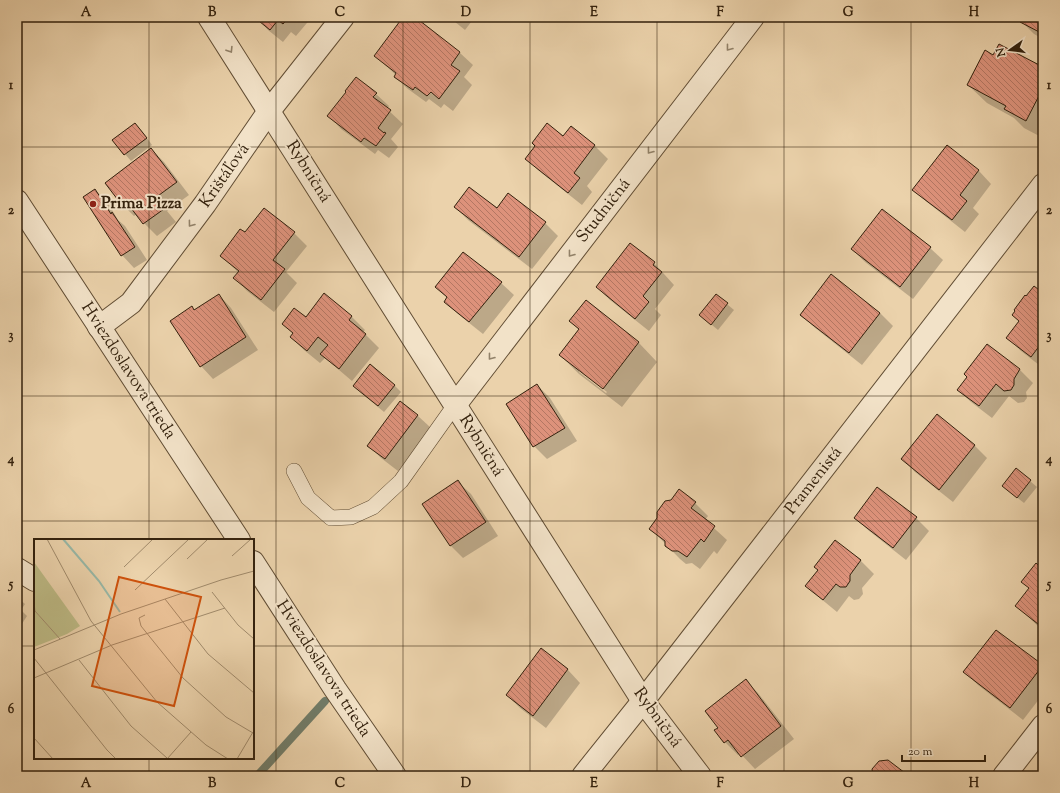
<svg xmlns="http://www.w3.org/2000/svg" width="1060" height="793" font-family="'Sorts Mill Goudy',serif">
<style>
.shadow{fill:#0003;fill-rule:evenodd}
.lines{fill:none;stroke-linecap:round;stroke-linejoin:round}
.stream{stroke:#707c69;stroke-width:8}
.building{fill:url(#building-back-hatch);stroke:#33210d}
.service-casing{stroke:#614d34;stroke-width:16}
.minor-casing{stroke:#614d34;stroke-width:24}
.tertiary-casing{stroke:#614d34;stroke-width:24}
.service{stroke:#f2e2c8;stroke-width:15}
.minor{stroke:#f2e2c8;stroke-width:22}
.tertiary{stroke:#f2e2c8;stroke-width:22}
.oneway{stroke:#92826a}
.grid{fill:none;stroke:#33210d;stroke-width:1;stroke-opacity:0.55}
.poi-dot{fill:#8f2418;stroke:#f2e2c8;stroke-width:1.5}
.labels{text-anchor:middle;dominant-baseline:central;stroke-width:4;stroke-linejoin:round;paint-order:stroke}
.street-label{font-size:17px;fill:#33210d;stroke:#f2e2c8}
.poi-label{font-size:17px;font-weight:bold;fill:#33210d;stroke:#f2e2c8;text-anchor:start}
.inset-river{fill:none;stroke:#98b8a7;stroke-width:2}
.inset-road{fill:none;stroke:#a18b6c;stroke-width:1}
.view{fill:#cd510c;fill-opacity:0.15;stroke:#cd510c;stroke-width:2}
.inset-edge{fill:none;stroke:#33210d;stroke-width:2}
.neatline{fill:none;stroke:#33210d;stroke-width:1.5}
.grid-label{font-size:13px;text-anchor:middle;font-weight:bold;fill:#33210d}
</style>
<defs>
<pattern id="building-back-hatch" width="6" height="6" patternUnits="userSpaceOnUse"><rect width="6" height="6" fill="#dd927b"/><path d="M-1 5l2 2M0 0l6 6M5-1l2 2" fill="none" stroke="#b47763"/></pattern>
</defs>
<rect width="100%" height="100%" fill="#ebd2ab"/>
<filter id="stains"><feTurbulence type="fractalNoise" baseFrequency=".005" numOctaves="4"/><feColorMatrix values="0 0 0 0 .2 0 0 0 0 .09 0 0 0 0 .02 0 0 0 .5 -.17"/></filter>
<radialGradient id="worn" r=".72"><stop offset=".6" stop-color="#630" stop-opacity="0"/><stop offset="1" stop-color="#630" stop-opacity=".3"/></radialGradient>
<g class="shadow">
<polygon points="256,17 312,17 296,36 291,32 283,42 268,30"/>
<polygon points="405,17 413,17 460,53 473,65 464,77 472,85 453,111 444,104 441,108 429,99 426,102 408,89 395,77 396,75 375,56"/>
<polygon points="449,17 475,17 465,30"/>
<polygon points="1024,17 1043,17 1043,39 1034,34 1021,21"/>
<polygon points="993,56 1043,68 1043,138 1024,128 1014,118 987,103 968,85"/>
<polygon points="356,78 376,94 389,106 387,109 403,124 391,139 398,147 389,158 378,150 375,154 341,129 329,116 347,93"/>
<polygon points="571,128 595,146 608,159 587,186 592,192 582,205 539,171 526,158 563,137"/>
<polygon points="141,130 152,145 131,161 113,140"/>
<polygon points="947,146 979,171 991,184 973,208 979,214 965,232 927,202 914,190"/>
<polygon points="151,149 164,162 189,195 167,211 176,222 157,236 144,223 137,214 134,216 121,203"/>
<polygon points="95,190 108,203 118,220 125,226 147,260 134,268 122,255"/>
<polygon points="455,207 497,210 545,223 558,236 532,269 468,220"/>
<polygon points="294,233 307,246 286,272 297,283 274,312 247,291 235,278 239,273 221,256 245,234"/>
<polygon points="930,248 943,260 913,299 865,262 852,249"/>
<polygon points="654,263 674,285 655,309 661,315 649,331 610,300 597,287"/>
<polygon points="832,276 880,313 893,326 862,365 814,327 801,315"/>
<polygon points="501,283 514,295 483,334 458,314 445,302 448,298 437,287"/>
<polygon points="1043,294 1043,368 1021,351 1008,338 1020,322 1013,315 1027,297"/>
<polygon points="219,295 231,308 258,350 213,379 201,366 192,308 195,310"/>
<polygon points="324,295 352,317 365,330 363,332 379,348 352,381 325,358 320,363 304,350 291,337 293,334 283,324 306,318"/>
<polygon points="716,295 734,310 718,330 700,315"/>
<path d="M 586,301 L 639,343 L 657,362 L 622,407 L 579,374 L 560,355 L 579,330 L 570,321 ZM 579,370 L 607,392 L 606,393 L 579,372 Z"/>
<polygon points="987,345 1020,370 1033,383 1026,392 1027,398 1024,402 1018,403 1009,396 992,418 971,402 958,390 968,377"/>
<polygon points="394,385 401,392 384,412 360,392"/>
<polygon points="537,385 550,398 577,441 547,459 534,446 507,404"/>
<polygon points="400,402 418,416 431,428 398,471 381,458 368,445"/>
<polygon points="974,445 987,458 953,502 915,472 903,459"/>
<polygon points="1030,481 1037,487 1024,503 1010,492"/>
<polygon points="458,482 471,494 498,536 463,558 450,545"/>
<polygon points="695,503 708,516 705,520 727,540 717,554 714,551 700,569 692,563 686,564 680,559 650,528"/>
<polygon points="855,517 916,518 929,531 906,560 868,530"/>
<polygon points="835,541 861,561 874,574 862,588 863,594 859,599 854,600 849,596 837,612 820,598 807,586 818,570 815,567"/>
<polygon points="1043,570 1043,631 1017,606 1030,589 1023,582"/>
<polygon points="17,597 25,604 21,610 27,616 18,630"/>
<polygon points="996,632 1043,667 1043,694 1023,720 978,685 965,672"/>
<polygon points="541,650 568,670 580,683 546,728 520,708 507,695"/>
<polygon points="745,680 758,693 794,739 755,769 740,753 738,755 725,742 719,728"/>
</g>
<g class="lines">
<polyline class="stream" points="257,776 325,701"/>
</g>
<g class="building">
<polygon points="254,17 289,17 283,24 278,20 270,30"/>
<polygon points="403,17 415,17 460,52 451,65 460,71 439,99 431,92 427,96 415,87 413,90 394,77 396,73 374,56"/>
<polygon points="1023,17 1043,17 1043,34 1020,22"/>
<polygon points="999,44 1043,67 1043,88 1026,121 1004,109 1006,106 967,85 985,50 993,55"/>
<polygon points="356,77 377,93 373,97 391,110 378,128 384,133 384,132 386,133 376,146 364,138 361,142 327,116 346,92 345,91"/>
<polygon points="135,123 147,138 124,155 112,140"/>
<polygon points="547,123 563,136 571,126 595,145 574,173 580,178 568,193 525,159 535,146 532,143"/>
<polygon points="947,145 979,170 960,195 967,201 952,220 912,190"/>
<polygon points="151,148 177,182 155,198 164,209 143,224 125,200 121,204 105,183"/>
<polygon points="469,187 497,208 508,193 546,222 519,257 454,207"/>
<polygon points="95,189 111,214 112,212 135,247 121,256 83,197"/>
<polygon points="264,208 295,232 273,260 285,269 261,300 233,278 239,271 220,256 240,229 245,232"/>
<polygon points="882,209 931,247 900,287 851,249"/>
<polygon points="630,243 655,262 653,265 662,272 643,296 649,302 635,319 596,287"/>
<polygon points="463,252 502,282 469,322 444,302 447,297 435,287"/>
<polygon points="831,274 880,313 849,353 800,315"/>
<polygon points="1034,286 1043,293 1043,341 1031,357 1006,338 1019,321 1012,315 1015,311 1014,310 1025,295 1026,296"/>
<polygon points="324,293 352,316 349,320 366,334 339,369 320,354 328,345 318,337 307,351 290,337 293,333 282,324 294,308 306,317"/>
<polygon points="219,294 246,337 200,367 170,321 192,306 194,310"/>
<polygon points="716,294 728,303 711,325 699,315"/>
<polygon points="586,300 639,342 603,389 559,355 579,329 569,321"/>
<polygon points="987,344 1020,369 1014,379 1014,385 1011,390 1004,391 996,384 979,406 957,390 967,377 964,374"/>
<polygon points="370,364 395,385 378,406 353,386"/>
<polygon points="537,384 565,428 533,447 506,404"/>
<polygon points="400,401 418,415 385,459 367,446"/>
<polygon points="937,414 975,445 939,490 901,459"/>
<polygon points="1016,468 1031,480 1017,498 1002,486"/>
<polygon points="458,480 486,522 450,546 422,504"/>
<polygon points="877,487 917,517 893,548 854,518"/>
<polygon points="679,489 696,502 691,508 715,526 704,542 701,539 687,557 678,551 672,551 665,546 665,541 649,529 657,518 657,512 665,501 671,500"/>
<polygon points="835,540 861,560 850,575 850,581 846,587 840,587 836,584 823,600 805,586 818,570 814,567"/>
<polygon points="1036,563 1043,569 1043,628 1015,606 1029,588 1021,582"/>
<polygon points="996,630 1043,665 1010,708 963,672"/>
<polygon points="541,648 568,669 533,716 506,695"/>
<polygon points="746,679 781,726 741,757 728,740 724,743 714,730 718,728 705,711"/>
<polygon points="888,760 909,776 873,776 872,769 879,761"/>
</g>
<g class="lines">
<g class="service-casing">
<polyline id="service" points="294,471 308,498 331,518 351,517 373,507 401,481 455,405"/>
</g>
<g class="minor-casing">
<g id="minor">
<polyline points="209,17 643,701 700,776"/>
<polyline points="99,327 131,303 205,204 269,111 343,17"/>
<polyline points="455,405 753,17"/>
<polyline points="17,569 35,580"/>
<polyline points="583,776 643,701 1043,185"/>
<polyline points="1004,776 1043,726"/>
</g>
</g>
<g class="tertiary-casing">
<g id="tertiary">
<polyline points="17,201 239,540"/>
<polyline points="253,562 335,689 395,776"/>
</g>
</g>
<use href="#service" class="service"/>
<use href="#minor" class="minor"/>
<use href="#tertiary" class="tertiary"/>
</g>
<defs><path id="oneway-chevron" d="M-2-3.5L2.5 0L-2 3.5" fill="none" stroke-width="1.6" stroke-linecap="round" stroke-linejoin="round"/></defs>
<g class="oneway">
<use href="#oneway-chevron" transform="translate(729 48) rotate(128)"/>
<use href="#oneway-chevron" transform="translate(230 50) rotate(58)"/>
<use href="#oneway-chevron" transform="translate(650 151) rotate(128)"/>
<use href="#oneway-chevron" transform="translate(191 224) rotate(127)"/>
<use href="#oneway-chevron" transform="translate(571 254) rotate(128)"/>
<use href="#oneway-chevron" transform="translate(491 357) rotate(128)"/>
</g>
<path class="grid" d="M 149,17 L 149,540M 276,17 L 276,776M 403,17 L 403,776M 530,17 L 530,776M 657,17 L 657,776M 784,17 L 784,776M 911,17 L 911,776M 17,147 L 1043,147M 17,272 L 1043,272M 17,396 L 1043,396M 17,521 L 1043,521M 17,646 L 35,646M 253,646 L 1043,646M 149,758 L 149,776"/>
<circle class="poi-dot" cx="93" cy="204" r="4"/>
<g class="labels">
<g class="street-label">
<text transform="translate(308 172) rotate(58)">Rybničná</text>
<text transform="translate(225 176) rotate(-55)">Krištáľová</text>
<text transform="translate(604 211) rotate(-52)">Studničná</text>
<text transform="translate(128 371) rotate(57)">Hviezdoslavova trieda</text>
<text transform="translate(481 446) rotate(58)">Rybničná</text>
<text transform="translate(814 481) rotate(-52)">Pramenistá</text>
<text transform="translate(323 669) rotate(57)">Hviezdoslavova trieda</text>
<text transform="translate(657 718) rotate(54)">Rybničná</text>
</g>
<g class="poi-label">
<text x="101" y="204">Prima Pizza</text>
</g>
</g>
<g transform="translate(34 539)">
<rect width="220" height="220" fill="#ebd2ab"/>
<path d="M 0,23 L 46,87 L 33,95 L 0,108 Z" fill="#bdba85"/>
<path class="inset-river" d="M 29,0 L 65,42 L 86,73"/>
<path class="inset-road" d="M 13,0 L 57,82 L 123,163 L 172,206 L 194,220M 198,17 L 217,0M 153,20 L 174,0M 90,28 L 119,0M 101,51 L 155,0M 178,53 L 204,86 L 220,100M 131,60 L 174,115 L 220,154M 0,64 L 1,72 L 26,100M 111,76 L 105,79 L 107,87 L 149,139 L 192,178 L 219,194M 0,111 L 87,75 L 187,41 L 220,32M 0,119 L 73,211 L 82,220M 45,121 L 97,187 L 133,219M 0,139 L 78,106 L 191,69M 0,199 L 19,220M 133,220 L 157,193M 203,220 L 219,193"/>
<path class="view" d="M 85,38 L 167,58 L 140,167 L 58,147 Z"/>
<rect width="220" height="220" class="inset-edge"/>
</g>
<rect width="1060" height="793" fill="none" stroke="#ebd2ab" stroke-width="44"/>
<g transform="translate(1010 50) rotate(256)" stroke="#f2e2c8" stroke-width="3" paint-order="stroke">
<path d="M0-3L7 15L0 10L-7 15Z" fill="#33210d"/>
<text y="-6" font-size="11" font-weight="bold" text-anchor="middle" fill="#33210d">N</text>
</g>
<path d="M902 755v6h83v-6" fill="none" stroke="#33210d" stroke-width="2"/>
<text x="908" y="755" font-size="12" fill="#33210d" stroke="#f2e2c8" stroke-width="3" paint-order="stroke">20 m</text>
<rect x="22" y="22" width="1016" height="749" class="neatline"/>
<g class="grid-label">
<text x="86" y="16">A</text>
<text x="212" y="16">B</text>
<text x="340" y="16">C</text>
<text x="466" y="16">D</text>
<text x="594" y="16">E</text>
<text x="720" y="16">F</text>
<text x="848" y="16">G</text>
<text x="974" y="16">H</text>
<text x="11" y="89">1</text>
<text x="1049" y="89">1</text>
<text x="11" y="214">2</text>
<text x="1049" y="214">2</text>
<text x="11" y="339">3</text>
<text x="1049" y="339">3</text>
<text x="11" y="463">4</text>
<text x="1049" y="463">4</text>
<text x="11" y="588">5</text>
<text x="1049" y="588">5</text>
<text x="11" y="713">6</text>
<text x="1049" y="713">6</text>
<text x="86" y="787">A</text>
<text x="212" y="787">B</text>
<text x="340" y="787">C</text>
<text x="466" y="787">D</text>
<text x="594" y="787">E</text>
<text x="720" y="787">F</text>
<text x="848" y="787">G</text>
<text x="974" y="787">H</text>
</g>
<rect width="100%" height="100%" filter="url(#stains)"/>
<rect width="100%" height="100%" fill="url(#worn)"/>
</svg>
